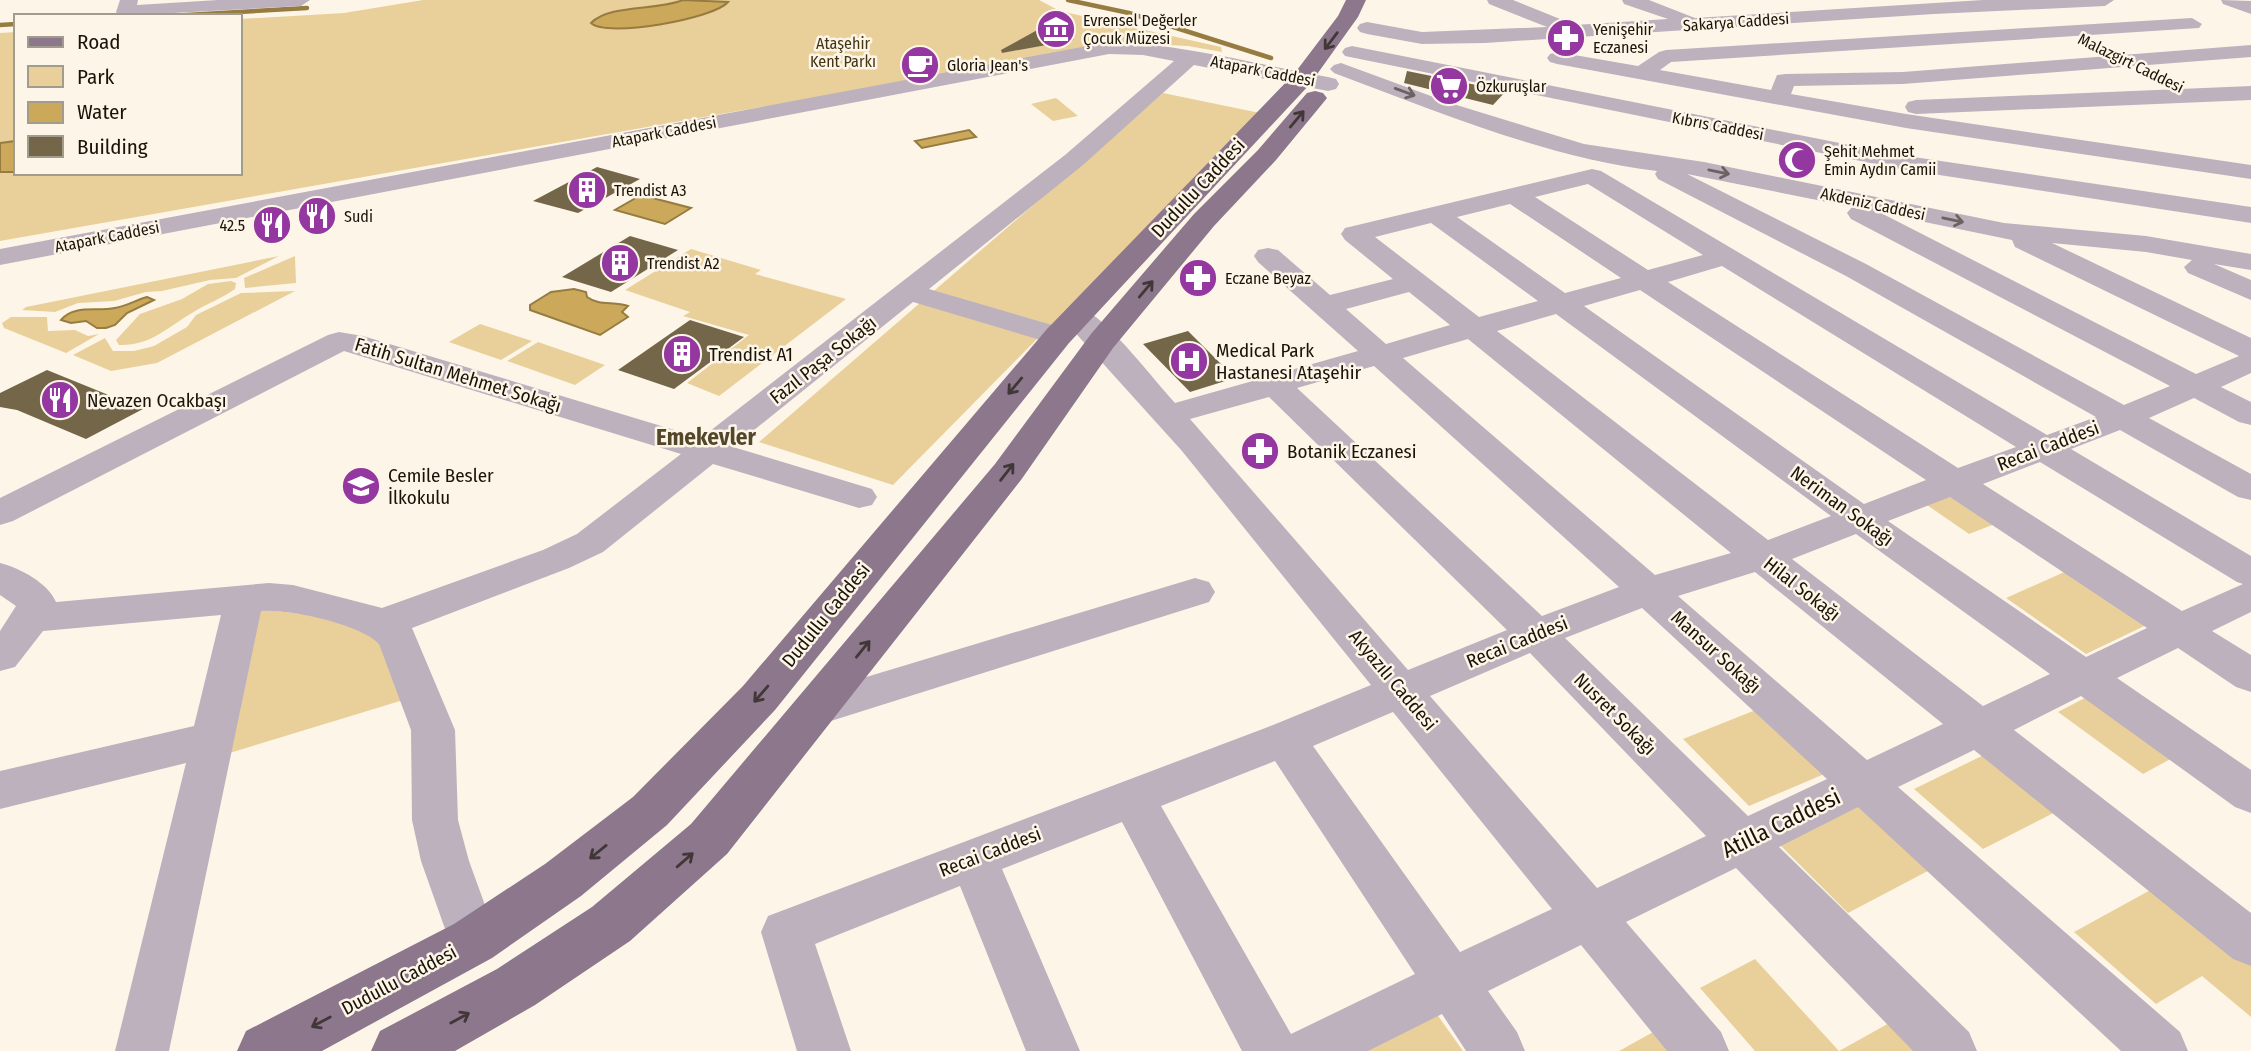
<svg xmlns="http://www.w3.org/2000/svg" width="2251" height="1051" font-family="'Fira Sans Condensed',sans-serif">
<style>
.green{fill:#e9d09b}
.water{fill:#cca95a;stroke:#967c41;stroke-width:2}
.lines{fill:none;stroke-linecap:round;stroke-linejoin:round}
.stream{stroke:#967c41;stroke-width:4.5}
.building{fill:#746648}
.minor{fill:#bdb1be;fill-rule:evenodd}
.major{fill:#8c778d;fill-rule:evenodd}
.oneway{stroke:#413736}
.oneway2{stroke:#6b6262}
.labels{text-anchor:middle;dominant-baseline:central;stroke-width:5;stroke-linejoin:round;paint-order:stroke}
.far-poi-label{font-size:16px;fill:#191407;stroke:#fdf6e8;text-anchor:start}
.far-street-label{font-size:16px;fill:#191407;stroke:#fdf6e8}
.far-park-label{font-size:16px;fill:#433412;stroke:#fdf6e8}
.street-label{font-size:19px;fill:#191407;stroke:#fdf6e8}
.poi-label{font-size:19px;fill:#191407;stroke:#fdf6e8;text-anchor:start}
.quarter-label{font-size:23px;font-weight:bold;fill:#544629;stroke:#fdf6e8}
.near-street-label{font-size:23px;fill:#191407;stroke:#fdf6e8}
</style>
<rect width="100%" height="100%" fill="#fdf6e8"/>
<g class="green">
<polygon points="423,0 1039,0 1060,11 1221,47 1222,52 1188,46 1125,43 0,241 0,33 16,32 16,173 240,173 240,19 344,13"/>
<polygon points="1163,93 1260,113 893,485 759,442"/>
<polygon points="1056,98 1078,116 1053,121 1031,104"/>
<polygon points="691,249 761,270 755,274 846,299 719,396 687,383 749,335 683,316 690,312 625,290"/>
<polygon points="279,256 236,278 210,280 162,291 146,292 114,301 78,303 55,312 22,310 26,307"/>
<polygon points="295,256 296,283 245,288 244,278"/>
<path d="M 231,281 L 236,283 L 235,289 C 221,299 206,304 192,313 C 166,328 151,346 119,345 L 116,340 L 140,314 L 182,299 L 208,284 Z"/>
<polygon points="295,291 157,363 111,371 73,355 105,338 113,351 134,351 154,346 187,327 196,315 241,293"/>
<polygon points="11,317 47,317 48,331 75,330 88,336 99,334 66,353 4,328 2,323"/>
<polygon points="480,324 532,341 501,360 449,342"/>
<polygon points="538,342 605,365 575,385 507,361"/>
<polygon points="1965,491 2008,519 1969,534 1927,505"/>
<polygon points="2080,565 2161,618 2086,654 2006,598"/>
<polygon points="250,608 355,620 385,643 410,698 223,755"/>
<polygon points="2102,689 2187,750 2143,774 2058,712"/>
<polygon points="1768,705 1836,769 1749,806 1683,739"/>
<polygon points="1996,749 2067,806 1983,849 1914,789"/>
<polygon points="1871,798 1943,863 1848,913 1778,843"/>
<polygon points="2165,882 2251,951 2251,1017 2202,976 2156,1004 2074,932"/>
<polygon points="1755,959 1839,1051 1891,1022 1920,1051 1755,1051 1700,988"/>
<polygon points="1431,1006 1463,1051 1343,1051"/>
<polygon points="1664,1026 1686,1051 1619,1051"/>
</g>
<g class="water">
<path d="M 683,0 L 728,2 C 714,19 606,38 591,23 C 610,4 656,11 683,0 Z"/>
<polygon points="969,130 976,137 922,148 915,141"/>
<polygon points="16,141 16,172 0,172 0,143"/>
<polygon points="641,195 691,208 665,224 615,210"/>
<path d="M 574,289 L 586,292 L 587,297 C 599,306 614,301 628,306 L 622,312 L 628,317 L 600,335 L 530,310 L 530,305 L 551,292 Z"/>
<path d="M 147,297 L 154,300 L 127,313 L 115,325 L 106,328 L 97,328 L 86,321 L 71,323 L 61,320 C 74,304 97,312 115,308 C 127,306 136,300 147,297 Z"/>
</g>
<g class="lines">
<g class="stream">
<polyline points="1068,0 1129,13 1271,58"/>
<polyline points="169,16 307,8"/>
<polyline points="0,25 16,24"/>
</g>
</g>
<g class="building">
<polygon points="1050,23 1074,40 1002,53 1001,50"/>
<polygon points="1407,71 1506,91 1493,105 1404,83"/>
<polygon points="597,167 640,179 578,213 533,201"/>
<polygon points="630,236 678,250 611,292 562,277"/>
<polygon points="690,320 744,337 674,389 618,370"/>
<polygon points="1188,331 1235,378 1190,392 1143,344"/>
<polygon points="47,370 143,409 86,439 17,410 0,407 0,393"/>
</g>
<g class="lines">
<g class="minor">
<polygon points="120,0 138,0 137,5 218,0 310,0 301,6 119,16 116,12"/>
<polygon points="1487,0 1513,0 1575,25 1668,19 1624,4 1622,0 1649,0 1695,18 1983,0 2114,0 2105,6 1934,14 1485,43 1422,44 1367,34 1360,32 1357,28 1360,24 1367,22 1422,32 1547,27 1489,4"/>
<polygon points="2221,0 2251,1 2251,14 2223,4"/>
<polygon points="2192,18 2202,24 2199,28 1671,62 1660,70 1771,90 1777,75 1785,74 1903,72 2251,45 2251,57 1903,84 1794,86 1791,94 1906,114 2251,165 2251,179 1906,128 1557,64 1550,62 1547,58 1550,54 1557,52 1638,66 1659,52 1666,50"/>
<path d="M 1109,42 C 1183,44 1255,64 1328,77 L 1336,79 L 1339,84 L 1336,89 L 1328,91 L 1194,65 L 1083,165 L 929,289 L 1069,330 L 1073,336 L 1069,342 L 1058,345 L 1047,342 L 913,302 L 733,447 L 872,489 L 877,497 L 872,505 L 859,508 L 713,464 L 603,552 L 569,568 L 412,628 L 455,730 L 458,820 L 469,861 L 498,941 L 491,957 L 473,964 L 455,957 L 421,861 L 412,820 L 411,730 L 379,644 C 360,624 290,609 261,611 L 169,1051 L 115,1051 L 186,763 L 0,809 L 0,771 L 194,726 L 221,615 L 43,631 L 15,667 L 0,671 L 0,631 L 16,606 L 0,595 L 0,563 C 20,568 48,583 56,602 L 269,583 L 293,585 L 382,608 L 543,550 L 577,534 L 681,454 L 344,351 L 13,521 L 0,525 L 0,498 L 328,335 L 339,332 L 363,336 L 701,438 L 1065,155 L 1174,61 L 1143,55 L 1109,54 L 0,265 L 0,249 Z"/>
<polygon points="1352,46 1900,155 2251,207 2251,223 1900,169 1345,56 1342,52 1345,48"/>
<path d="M 1341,63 L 1450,103 L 1584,144 L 1704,162 L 2004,223 L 2146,236 L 2251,254 L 2251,270 L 2214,264 L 2251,280 L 2251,300 L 2188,273 L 2184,267 L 2192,260 L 2146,252 L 2052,243 L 2251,338 L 2251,373 L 2221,387 L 2251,402 L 2251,425 L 2239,422 L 2194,398 L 2149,418 L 2251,474 L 2251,500 L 2238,497 L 2120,430 L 2071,449 L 2251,556 L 2251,612 L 2212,631 L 2251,655 L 2251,692 L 2236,687 L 2178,648 L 2117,678 L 2251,770 L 2251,813 L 2235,807 L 2081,696 L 2014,730 L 2251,913 L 2251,966 L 2233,959 L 1974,750 L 1898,787 L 2180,1032 L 2188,1051 L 2121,1051 L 1858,807 L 1779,847 L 1969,1032 L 1977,1051 L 1913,1051 L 1736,868 L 1626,922 L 1721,1032 L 1729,1051 L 1667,1051 L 1581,945 L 1488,991 L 1517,1032 L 1525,1051 L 1466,1051 L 1442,1014 L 1368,1051 L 1242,1051 L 1122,822 L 1002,869 L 1080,1051 L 1026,1051 L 960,886 L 815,944 L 851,1051 L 797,1051 L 761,932 L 768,916 L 1268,727 L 1371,685 L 1182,451 L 1061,317 L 1066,311 C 1073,309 1080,307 1087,311 C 1112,325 1154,380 1175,403 L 1358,351 L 1258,262 L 1254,256 L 1258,250 L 1268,248 L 1278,250 L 1330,295 L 1393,279 L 1345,240 L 1341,234 L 1345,228 L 1592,169 L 1601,171 L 2047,435 L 2096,417 L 1846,276 L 1658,179 L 1655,174 L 1657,171 C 1544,157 1439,112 1334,73 L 1330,69 L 1334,65 ZM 1687,174 L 1852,207 L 1847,213 L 1851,219 L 2170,386 L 2124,405 L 1866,264 ZM 1588,184 L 1703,255 L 1648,270 L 1535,197 ZM 1510,204 L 1621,278 L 1565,293 L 1457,217 ZM 1881,213 L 2012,240 L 2015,247 L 2239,356 L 2196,374 ZM 1431,223 L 1538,301 L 1479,317 L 1375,237 ZM 1722,266 L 2016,447 L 1958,468 L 1668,282 ZM 1640,290 L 1926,480 L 1864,504 L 1584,306 ZM 1409,292 L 1450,325 L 1386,344 L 1346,309 ZM 1556,314 L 1831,516 L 1768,540 L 1497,331 ZM 1468,339 L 1731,553 L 1655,575 L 1403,358 ZM 1374,366 L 1619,587 L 1542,616 L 1297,388 ZM 1269,397 L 1507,630 L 1408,670 L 1190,419 ZM 2040,462 L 2237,582 L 2243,584 L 2182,611 L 1983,484 ZM 1950,497 L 2147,628 L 2086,657 L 1888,521 ZM 1856,534 L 2050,674 L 1983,706 L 1792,559 ZM 1755,572 L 1943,724 L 1867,760 L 1678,596 ZM 1642,608 L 1827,779 L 1748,816 L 1565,638 ZM 1530,653 L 1706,836 L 1597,888 L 1430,696 ZM 1393,712 L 1552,909 L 1460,952 L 1313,746 ZM 1275,761 L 1415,974 L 1291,1034 L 1161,806 Z"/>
<polygon points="2251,86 2251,100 1916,114 1908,112 1905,107 1908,102 1916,100"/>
<polygon points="1195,578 1209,582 1215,592 1209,602 815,726 800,721 793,709 800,697"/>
</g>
<g class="major">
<polygon points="1346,0 1366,0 1358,17 1310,84 1069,343 775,710 667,825 581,896 492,958 322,1051 237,1051 246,1031 454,924 545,864 633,797 743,686 1047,329 1294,74 1338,16"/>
<polygon points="1315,91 1323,93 1327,98 1323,103 1276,160 1214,226 1113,348 1021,480 727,854 630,941 535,1005 455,1051 371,1051 380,1031 497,969 592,907 691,824 995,464 1091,334 1194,214 1258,150 1307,93"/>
</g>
</g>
<defs><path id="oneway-shaft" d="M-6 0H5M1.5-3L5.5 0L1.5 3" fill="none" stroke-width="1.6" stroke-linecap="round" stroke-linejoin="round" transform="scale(1.75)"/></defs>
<g class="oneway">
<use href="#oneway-shaft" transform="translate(1331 41) rotate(127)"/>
<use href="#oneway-shaft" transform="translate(1297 119) rotate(-50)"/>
<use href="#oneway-shaft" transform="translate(1146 289) rotate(-50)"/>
<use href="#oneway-shaft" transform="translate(1015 386) rotate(130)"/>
<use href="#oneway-shaft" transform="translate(1007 472) rotate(-52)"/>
<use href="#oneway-shaft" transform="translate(863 649) rotate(-51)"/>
<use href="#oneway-shaft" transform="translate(761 694) rotate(131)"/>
<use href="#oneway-shaft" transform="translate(598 852) rotate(141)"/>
<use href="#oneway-shaft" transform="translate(685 860) rotate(-41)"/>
<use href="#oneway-shaft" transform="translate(460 1018) rotate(-29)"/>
<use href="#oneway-shaft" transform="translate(321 1022) rotate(152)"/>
</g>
<g class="oneway2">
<use href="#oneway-shaft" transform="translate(1405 92) rotate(20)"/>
<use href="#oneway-shaft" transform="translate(1719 172) rotate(12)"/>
<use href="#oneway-shaft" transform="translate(1953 220) rotate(12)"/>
</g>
<defs>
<g id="museum-disc" transform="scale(2.0125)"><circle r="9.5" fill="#9537a0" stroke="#fdf6e8"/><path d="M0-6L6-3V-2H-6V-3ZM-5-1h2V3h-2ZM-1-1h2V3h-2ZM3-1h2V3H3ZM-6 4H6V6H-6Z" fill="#fff"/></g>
<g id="pharmacy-disc" transform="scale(2.0125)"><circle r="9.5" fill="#9537a0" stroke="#fdf6e8"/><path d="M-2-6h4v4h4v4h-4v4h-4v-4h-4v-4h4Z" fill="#fff"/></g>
<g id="cafe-disc" transform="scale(2.0125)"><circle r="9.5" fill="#9537a0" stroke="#fdf6e8"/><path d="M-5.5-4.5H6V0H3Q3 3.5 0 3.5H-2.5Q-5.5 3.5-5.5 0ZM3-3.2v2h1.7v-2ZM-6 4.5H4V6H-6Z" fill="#fff"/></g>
<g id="supermarket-disc" transform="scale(2.0125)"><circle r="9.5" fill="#9537a0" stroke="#fdf6e8"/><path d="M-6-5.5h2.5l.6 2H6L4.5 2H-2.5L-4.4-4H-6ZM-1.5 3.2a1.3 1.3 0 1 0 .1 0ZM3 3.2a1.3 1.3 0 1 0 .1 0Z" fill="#fff"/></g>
<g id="mosque-disc" transform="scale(2.0125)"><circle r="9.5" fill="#9537a0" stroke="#fdf6e8"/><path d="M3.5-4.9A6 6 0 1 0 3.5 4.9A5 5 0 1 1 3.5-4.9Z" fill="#fff"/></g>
<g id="building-disc" transform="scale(2.0125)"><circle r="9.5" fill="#9537a0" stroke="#fdf6e8"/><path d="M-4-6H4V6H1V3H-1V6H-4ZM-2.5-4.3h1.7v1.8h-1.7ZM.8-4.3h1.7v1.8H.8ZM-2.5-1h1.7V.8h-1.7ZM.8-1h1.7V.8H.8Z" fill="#fff"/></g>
<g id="restaurant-disc" transform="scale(2.0125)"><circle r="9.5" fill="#9537a0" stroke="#fdf6e8"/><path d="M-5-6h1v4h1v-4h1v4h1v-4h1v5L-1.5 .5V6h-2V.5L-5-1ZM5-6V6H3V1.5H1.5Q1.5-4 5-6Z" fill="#fff"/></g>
<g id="hospital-disc" transform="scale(2.0125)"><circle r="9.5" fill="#9537a0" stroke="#fdf6e8"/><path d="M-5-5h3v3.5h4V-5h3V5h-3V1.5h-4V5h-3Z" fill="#fff"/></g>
<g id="school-disc" transform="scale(2.0125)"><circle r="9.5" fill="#9537a0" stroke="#fdf6e8"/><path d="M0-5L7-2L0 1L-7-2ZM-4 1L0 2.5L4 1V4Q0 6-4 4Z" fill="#fff"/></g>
</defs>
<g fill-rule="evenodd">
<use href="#museum-disc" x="1056" y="29"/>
<use href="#pharmacy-disc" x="1566" y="38"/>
<use href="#cafe-disc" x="920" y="65"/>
<use href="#supermarket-disc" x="1449" y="86"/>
<use href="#mosque-disc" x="1797" y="160"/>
<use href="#building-disc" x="587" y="190"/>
<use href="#restaurant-disc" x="317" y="216"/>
<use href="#restaurant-disc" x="272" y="225"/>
<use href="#building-disc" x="620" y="263"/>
<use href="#pharmacy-disc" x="1198" y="278"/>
<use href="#building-disc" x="682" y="354"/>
<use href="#hospital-disc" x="1189" y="361"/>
<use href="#restaurant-disc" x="60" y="400"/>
<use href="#pharmacy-disc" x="1260" y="451"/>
<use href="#school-disc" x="361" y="486"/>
</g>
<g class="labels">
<g class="far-poi-label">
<text x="1083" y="20">Evrensel Değerler<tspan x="1083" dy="18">Çocuk Müzesi</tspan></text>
<text x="1593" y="29">Yenişehir<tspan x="1593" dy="18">Eczanesi</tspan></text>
<text x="947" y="65">Gloria Jean's</text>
<text x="1476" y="86">Özkuruşlar</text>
<text x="1824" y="151">Şehit Mehmet<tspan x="1824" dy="18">Emin Aydın Camii</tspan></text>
<text x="614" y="190">Trendist A3</text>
<text x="344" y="216">Sudi</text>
<text x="245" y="225" text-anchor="end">42.5</text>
<text x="647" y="263">Trendist A2</text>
<text x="1225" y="278">Eczane Beyaz</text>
</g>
<g class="far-street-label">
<text transform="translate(1736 22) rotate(-4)">Sakarya Caddesi</text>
<text transform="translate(2131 63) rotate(26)">Malazgirt Caddesi</text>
<text transform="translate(1263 71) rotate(11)">Atapark Caddesi</text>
<text transform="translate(1718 126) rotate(11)">Kıbrıs Caddesi</text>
<text transform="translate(664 132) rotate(-11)">Atapark Caddesi</text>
<text transform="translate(1873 204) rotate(12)">Akdeniz Caddesi</text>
<text transform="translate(107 237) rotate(-11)">Atapark Caddesi</text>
</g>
<g class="far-park-label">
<text x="843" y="43">Ataşehir<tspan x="843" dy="18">Kent Parkı</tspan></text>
</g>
<g class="street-label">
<text transform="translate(1198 188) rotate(-47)">Dudullu Caddesi</text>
<text transform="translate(823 360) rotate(-38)">Fazıl Paşa Sokağı</text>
<text transform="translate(458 375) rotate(17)">Fatih Sultan Mehmet Sokağı</text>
<text transform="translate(2048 446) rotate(-21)">Recai Caddesi</text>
<text transform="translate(1842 506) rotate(36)">Neriman Sokağı</text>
<text transform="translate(1802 589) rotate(38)">Hilal Sokağı</text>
<text transform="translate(826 615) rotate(-51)">Dudullu Caddesi</text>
<text transform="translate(1517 642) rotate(-22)">Recai Caddesi</text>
<text transform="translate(1716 652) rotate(42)">Mansur Sokağı</text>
<text transform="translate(1393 680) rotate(50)">Akyazılı Caddesi</text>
<text transform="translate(1615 714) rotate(45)">Nusret Sokağı</text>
<text transform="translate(990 852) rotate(-21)">Recai Caddesi</text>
<text transform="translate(399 980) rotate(-28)">Dudullu Caddesi</text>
</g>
<g class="poi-label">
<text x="1216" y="350">Medical Park<tspan x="1216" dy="22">Hastanesi Ataşehir</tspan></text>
<text x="709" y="354">Trendist A1</text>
<text x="87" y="400">Nevazen Ocakbaşı</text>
<text x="1287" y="451">Botanik Eczanesi</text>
<text x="388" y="475">Cemile Besler<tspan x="388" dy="22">İlkokulu</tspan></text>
</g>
<g class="quarter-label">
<text x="706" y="437">Emekevler</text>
</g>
<g class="near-street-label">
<text transform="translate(1781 823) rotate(-26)">Atilla Caddesi</text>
</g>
</g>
<rect x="14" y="14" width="228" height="161" fill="#fdf6e8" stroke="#a29c8e" stroke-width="2"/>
<rect x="28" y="37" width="35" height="10" fill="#8c778d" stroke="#a29c8e" stroke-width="2"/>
<text x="77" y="49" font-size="21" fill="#191407">Road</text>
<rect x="28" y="66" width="35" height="21" fill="#e9d09b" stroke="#a29c8e" stroke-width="2"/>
<text x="77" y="84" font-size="21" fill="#191407">Park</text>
<rect x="28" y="102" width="35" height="21" fill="#cca95a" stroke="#a29c8e" stroke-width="2"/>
<text x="77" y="119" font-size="21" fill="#191407">Water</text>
<rect x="28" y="136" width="35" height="21" fill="#746648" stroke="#a29c8e" stroke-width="2"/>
<text x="77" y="154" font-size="21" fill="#191407">Building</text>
</svg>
